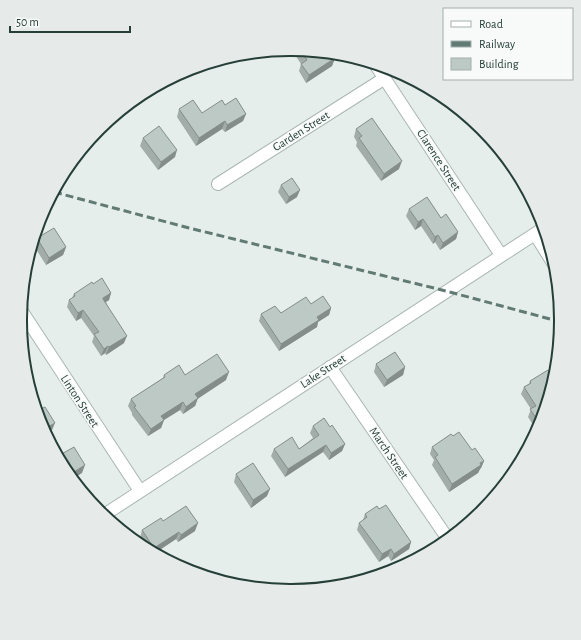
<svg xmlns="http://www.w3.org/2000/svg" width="581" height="640" font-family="'Alegreya Sans',sans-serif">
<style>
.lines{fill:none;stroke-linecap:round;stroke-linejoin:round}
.minor-casing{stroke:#a9b6b2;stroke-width:14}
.minor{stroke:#fff;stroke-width:12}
.rail{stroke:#617a74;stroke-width:3;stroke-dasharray:8 4;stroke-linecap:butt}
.wall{fill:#a2ada9}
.shaded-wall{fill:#848d89}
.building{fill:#bcc9c4;stroke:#848d89}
.labels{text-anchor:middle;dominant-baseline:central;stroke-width:3.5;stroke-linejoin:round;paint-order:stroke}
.street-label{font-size:12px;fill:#263f39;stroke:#f7faf9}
.rim{fill:none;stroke:#263f39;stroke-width:2}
</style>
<rect width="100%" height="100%" fill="#e6eeeb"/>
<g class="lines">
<g class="minor-casing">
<g id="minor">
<polyline points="375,64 501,255"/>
<polyline points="218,184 385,78"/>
<polyline points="535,234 555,266"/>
<polyline points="21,310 140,491"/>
<polyline points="330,367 448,539"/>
<polyline points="104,515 544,228"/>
</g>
</g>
<use href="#minor" class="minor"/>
<polyline class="rail" points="54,192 189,228 446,291 561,322"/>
</g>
<g class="wall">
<polygon points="292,50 332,54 335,58 332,66 306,83 299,71 301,64"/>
<polygon points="225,105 246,114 243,121 225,132 222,129 196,146 177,117 179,109 202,113"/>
<polygon points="356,129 399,169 381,181 356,146 357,142 354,137"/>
<polygon points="143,138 175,157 158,170 140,146"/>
<polygon points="281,185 297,197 286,204 278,192"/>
<polygon points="409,209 441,218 458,232 456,239 440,250 435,242 433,244 421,226 415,230 406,216"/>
<polygon points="37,238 66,247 63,255 46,265 34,246"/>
<polygon points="93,284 111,293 109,300 106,302 124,343 106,355 105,353 101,356 92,342 94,336 81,318 76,321 67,307 69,300 72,298 74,294"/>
<polygon points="311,304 331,308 329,315 318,322 317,327 279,351 259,321 261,314 281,313"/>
<polygon points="376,364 405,367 403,375 384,387 374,372"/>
<polygon points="548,370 540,424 537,431 528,417 531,409 521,394 524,387 529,384 530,381"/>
<polygon points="164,375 185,375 226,380 198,398 195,406 183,414 180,410 164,420 161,428 148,436 132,415 132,413 128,406 131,399 163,378"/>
<polygon points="313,426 330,427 345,444 342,451 329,460 323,452 285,477 271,456 274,449 299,449 313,438 310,433"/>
<polygon points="453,436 472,450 484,461 481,468 480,469 478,473 449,492 432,465 434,460 430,454 432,447"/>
<polygon points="236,474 267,496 251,508 234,482"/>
<polygon points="379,509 411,542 409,549 391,561 388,556 379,562 357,530 359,523 363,520 365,514"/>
<polygon points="163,521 195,531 178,542 176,539 155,553 147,548 140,538 142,530"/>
</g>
<g class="shaded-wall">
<polygon points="335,58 332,66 306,83 309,75"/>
<polygon points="246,114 243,121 225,132 227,125"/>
<polygon points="225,121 222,129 196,146 199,138"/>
<polygon points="177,150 175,157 158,170 161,162"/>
<polygon points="402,161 399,169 381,181 384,174"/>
<polygon points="300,190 297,197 286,204 289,197"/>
<polygon points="423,219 421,226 415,230 418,222"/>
<polygon points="458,232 456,239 440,250 443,243"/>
<polygon points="438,235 435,242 433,244 435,237"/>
<polygon points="66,247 63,255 46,265 49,258"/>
<polygon points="111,293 109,300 100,306 103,298"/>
<polygon points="331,308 329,315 318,322 317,327 279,351 281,344 317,317"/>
<polygon points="83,310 81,318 76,321 78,313"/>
<polygon points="127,336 124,343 106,355 109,347"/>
<polygon points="108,346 105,353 101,356 104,349"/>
<polygon points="405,367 403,375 384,387 387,380"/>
<polygon points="229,372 226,380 193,402 195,394"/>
<polygon points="198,398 195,406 183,414 186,407"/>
<polygon points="183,402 180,410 159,423 161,416"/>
<polygon points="164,420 161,428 148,436 151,429"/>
<polygon points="55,423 52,430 46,434 44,429"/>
<polygon points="345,444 342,451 329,460 331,453"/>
<polygon points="326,445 323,452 285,477 288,469"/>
<polygon points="484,461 481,468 480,469 478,473 449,492 452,484"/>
<polygon points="85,465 82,473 73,479 69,475"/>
<polygon points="270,489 267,496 251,508 253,500"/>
<polygon points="198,523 195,531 178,542 181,535"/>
<polygon points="179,532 176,539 155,553 153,552 154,548"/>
<polygon points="411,542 409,549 391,561 394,554"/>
<polygon points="391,549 388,556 379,562 382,554"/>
</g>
<g class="building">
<polygon points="300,50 332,54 335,58 309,75 301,64 307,60"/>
<polygon points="236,98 246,114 227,125 225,121 199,138 179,109 193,100 202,113 222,100 225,105"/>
<polygon points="372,118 402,161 384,174 359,138 362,136 356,129"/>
<polygon points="159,126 177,150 161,162 143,138"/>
<polygon points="292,178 300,190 289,197 281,185"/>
<polygon points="427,197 441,218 446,214 458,232 443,243 438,235 435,237 423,219 418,222 409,209"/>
<polygon points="54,228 66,247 49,258 37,238"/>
<polygon points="102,278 111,293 103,298 103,299 127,336 109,347 108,346 104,349 94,334 99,332 83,310 78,313 69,300 75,296 74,294 92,282 93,284"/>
<polygon points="323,296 331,308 317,317 319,320 281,344 261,314 275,306 281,313 306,297 311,304"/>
<polygon points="395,352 405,367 387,380 376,364"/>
<polygon points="217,354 229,372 195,394 198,398 186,407 183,402 161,416 164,420 151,429 134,407 136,406 131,399 165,377 164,375 179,365 185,375"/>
<polygon points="548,370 554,379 540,424 530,409 536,406 524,387 531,383 530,381"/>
<polygon points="32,395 41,409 45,407 55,423 44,429 41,423"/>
<polygon points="324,418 330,427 332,425 345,444 331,453 326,445 288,469 274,449 292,437 299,449 319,435 313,426"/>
<polygon points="459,432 472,450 475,448 484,461 480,463 481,465 452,484 435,457 438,455 432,447 451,434 453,436"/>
<polygon points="74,447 85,465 69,475 65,470 58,456"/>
<polygon points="253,463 270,489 253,500 236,474"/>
<polygon points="386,505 411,542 394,554 391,549 382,554 359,523 367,517 365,514 377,506 379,509"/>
<polygon points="186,506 198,523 181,535 179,532 154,548 142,530 161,518 163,521"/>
</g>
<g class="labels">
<g class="street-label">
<text transform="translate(301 131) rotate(-32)">Garden Street</text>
<text transform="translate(439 160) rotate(57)">Clarence Street</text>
<text transform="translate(323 371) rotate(-33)">Lake Street</text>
<text transform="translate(80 401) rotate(57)">Linton Street</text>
<text transform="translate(389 453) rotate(56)">March Street</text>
</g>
</g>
<path d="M0 0H581V640H0ZM290 56H291A263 263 0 0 1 554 319V321A263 263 0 0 1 291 584H290A263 263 0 0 1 27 321V319A263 263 0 0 1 290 56Z" fill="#e6ebea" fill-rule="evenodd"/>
<path class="rim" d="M290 56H291A263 263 0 0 1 554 319V321A263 263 0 0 1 291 584H290A263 263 0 0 1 27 321V319A263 263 0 0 1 290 56Z"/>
<rect x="443" y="8" width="130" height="72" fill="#f7faf9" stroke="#a3afac"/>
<rect x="451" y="21" width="20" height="6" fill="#ffffff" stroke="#a3afac"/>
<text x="479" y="28" font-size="12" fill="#263f39">Road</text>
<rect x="451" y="41" width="20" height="6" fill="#617a74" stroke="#a3afac"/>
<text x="479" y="48" font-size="12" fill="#263f39">Railway</text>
<rect x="451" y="58" width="20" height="12" fill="#bcc9c4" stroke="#a3afac"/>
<text x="479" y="68" font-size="12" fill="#263f39">Building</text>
<path d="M10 26v6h120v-6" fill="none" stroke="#263f39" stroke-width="2"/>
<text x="16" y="26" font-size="12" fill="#263f39" stroke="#f7faf9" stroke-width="3" paint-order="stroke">50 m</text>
</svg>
